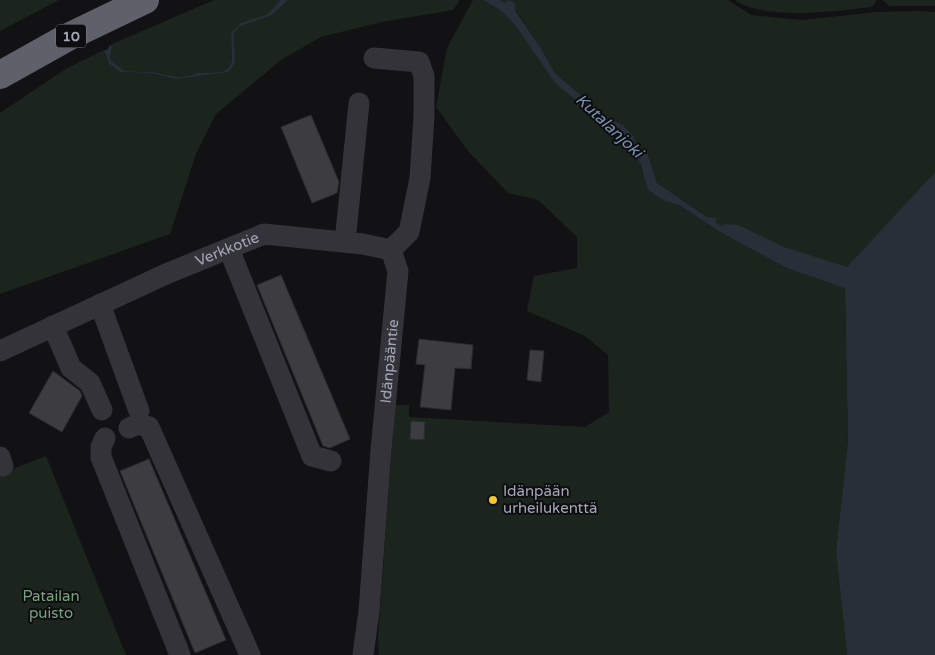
<svg xmlns="http://www.w3.org/2000/svg" width="935" height="655" font-family="'Varela Round',sans-serif">
<style>
.green{fill:#1c241e}
.water{fill:#282f38}
.building{fill:#3c3c41;stroke:#2c2c30}
.lines{fill:none;stroke-linecap:round;stroke-linejoin:round}
.minor{stroke:#333339;stroke-width:21}
.highway{stroke:#5f616a;stroke-width:28}
.poi-dot{fill:#f8c826;stroke:#0d0d0f;stroke-width:2}
.labels{text-anchor:middle;dominant-baseline:central;stroke-width:4;stroke-linejoin:round;paint-order:stroke}
.shield{fill:#0d0d0f;stroke:#767983;stroke-width:1}
.shield-label{font-size:14px;font-weight:bold;fill:#a3a7b5}
.street-label{font-size:15px;fill:#a3a7b5;stroke:#0d0d0f}
.poi-label{font-size:15px;fill:#a3a7b5;stroke:#0d0d0f;text-anchor:start}
.park-label{font-size:15px;fill:#79a180;stroke:#0d0d0f}
.water-label{font-size:16px;font-style:italic;fill:#7891b2;stroke:#0d0d0f}
</style>
<rect width="100%" height="100%" fill="#121214"/>
<g class="green">
<polygon points="0,0 59,0 0,31"/>
<polygon points="214,0 283,0 280,0 268,14 241,23 231,33 232,61 228,69 221,72 198,73 189,76 177,77 153,72 124,71 110,59 112,47 110,45"/>
<polygon points="288,0 460,0 453,10 382,22 321,37 281,60 216,114 196,154 170,234 0,294 0,113 67,68 104,50 109,64 120,72 149,73 177,79 229,72 235,57 234,34 239,27 272,15"/>
<polygon points="473,0 483,0 500,10 515,25 582,106 609,126 630,148 640,163 642,172 665,201 679,205 720,232 787,267 716,223 657,183 648,155 637,146 633,135 623,125 603,116 590,106 584,98 555,73 541,48 515,9 500,0 728,0 751,15 802,20 877,12 919,11 935,12 935,172 847,268 845,288 848,447 836,551 847,655 379,655 378,638 395,405 409,405 409,417 585,427 609,412 608,355 585,336 527,311 534,276 577,268 577,237 538,200 508,193 468,151 436,107 447,48"/>
<path d="M 735,0 L 876,0 L 876,2 L 872,7 C 839,11 763,21 735,0 Z"/>
<polygon points="883,0 935,0 935,6 889,6"/>
<polygon points="46,456 126,655 0,655 0,474"/>
</g>
<g class="water">
<polygon points="280,0 288,0 272,15 239,27 234,34 235,57 234,64 229,72 177,79 149,73 120,72 109,64 104,50 107,50 110,45 112,47 110,59 124,71 153,72 177,77 189,76 198,73 221,72 228,69 232,61 231,33 241,23 268,14"/>
<polygon points="483,0 500,0 505,3 508,0 515,3 515,10 541,48 555,73 584,98 590,106 603,116 623,125 633,135 637,146 648,155 657,183 707,217 716,218 716,223 722,226 726,224 738,225 784,247 847,267 935,172 935,655 847,655 836,551 848,443 845,288 787,268 720,232 679,205 665,201 648,190 640,163 630,148 609,126 556,84 515,25 500,10"/>
</g>
<g class="building">
<polygon points="311,115 339,182 337,193 312,203 281,127"/>
<polygon points="281,275 350,439 330,448 323,446 257,285"/>
<polygon points="419,339 473,345 471,369 455,368 451,410 420,407 425,365 416,364"/>
<polygon points="530,350 544,351 541,382 527,380"/>
<polygon points="53,371 80,391 82,396 62,432 29,413"/>
<polygon points="411,421 425,422 424,440 410,439"/>
<polygon points="149,459 226,640 195,653 120,471"/>
</g>
<g class="lines">
<g class="minor">
<polyline points="374,58 419,62 424,76 424,116 420,178 409,232 391,250"/>
<polyline points="345,242 359,103"/>
<polyline points="229,249 312,456 331,461"/>
<polyline points="100,304 139,411"/>
<polyline points="53,326 71,368 90,383 102,410"/>
<path id="s1" d="M 0,351 L 166,274 L 264,234 L 363,244 L 391,250"/>
<polyline points="129,428 138,424 149,427 250,655"/>
<polyline points="105,438 101,447 101,457 180,655"/>
<polyline points="0,457 3,466"/>
<path id="s2" d="M 363,655 L 369,611 L 381,450 L 398,271 L 391,250"/>
</g>
<polyline class="highway" points="0,75 68,37 145,0"/>
</g>
<circle class="poi-dot" cx="493" cy="500" r="5"/>
<g class="labels">
<rect class="shield" x="56" y="24.5" width="30" height="23" rx="4"/>
<g class="shield-label">
<text x="71" y="36">10</text>
</g>
<g class="street-label">
<text stroke="none"><textPath href="#s1" startOffset="249">Verkkotie</textPath></text>
<text stroke="none"><textPath href="#s2" startOffset="295">Idänpääntie</textPath></text>
</g>
<g class="poi-label">
<text x="503" y="491">Idänpään<tspan x="503" dy="17">urheilukenttä</tspan></text>
</g>
<g class="park-label">
<text x="51" y="596">Patailan<tspan x="51" dy="17">puisto</tspan></text>
</g>
<g class="water-label">
<text transform="translate(609 126) rotate(43)">Kutalanjoki</text>
</g>
</g>
</svg>
